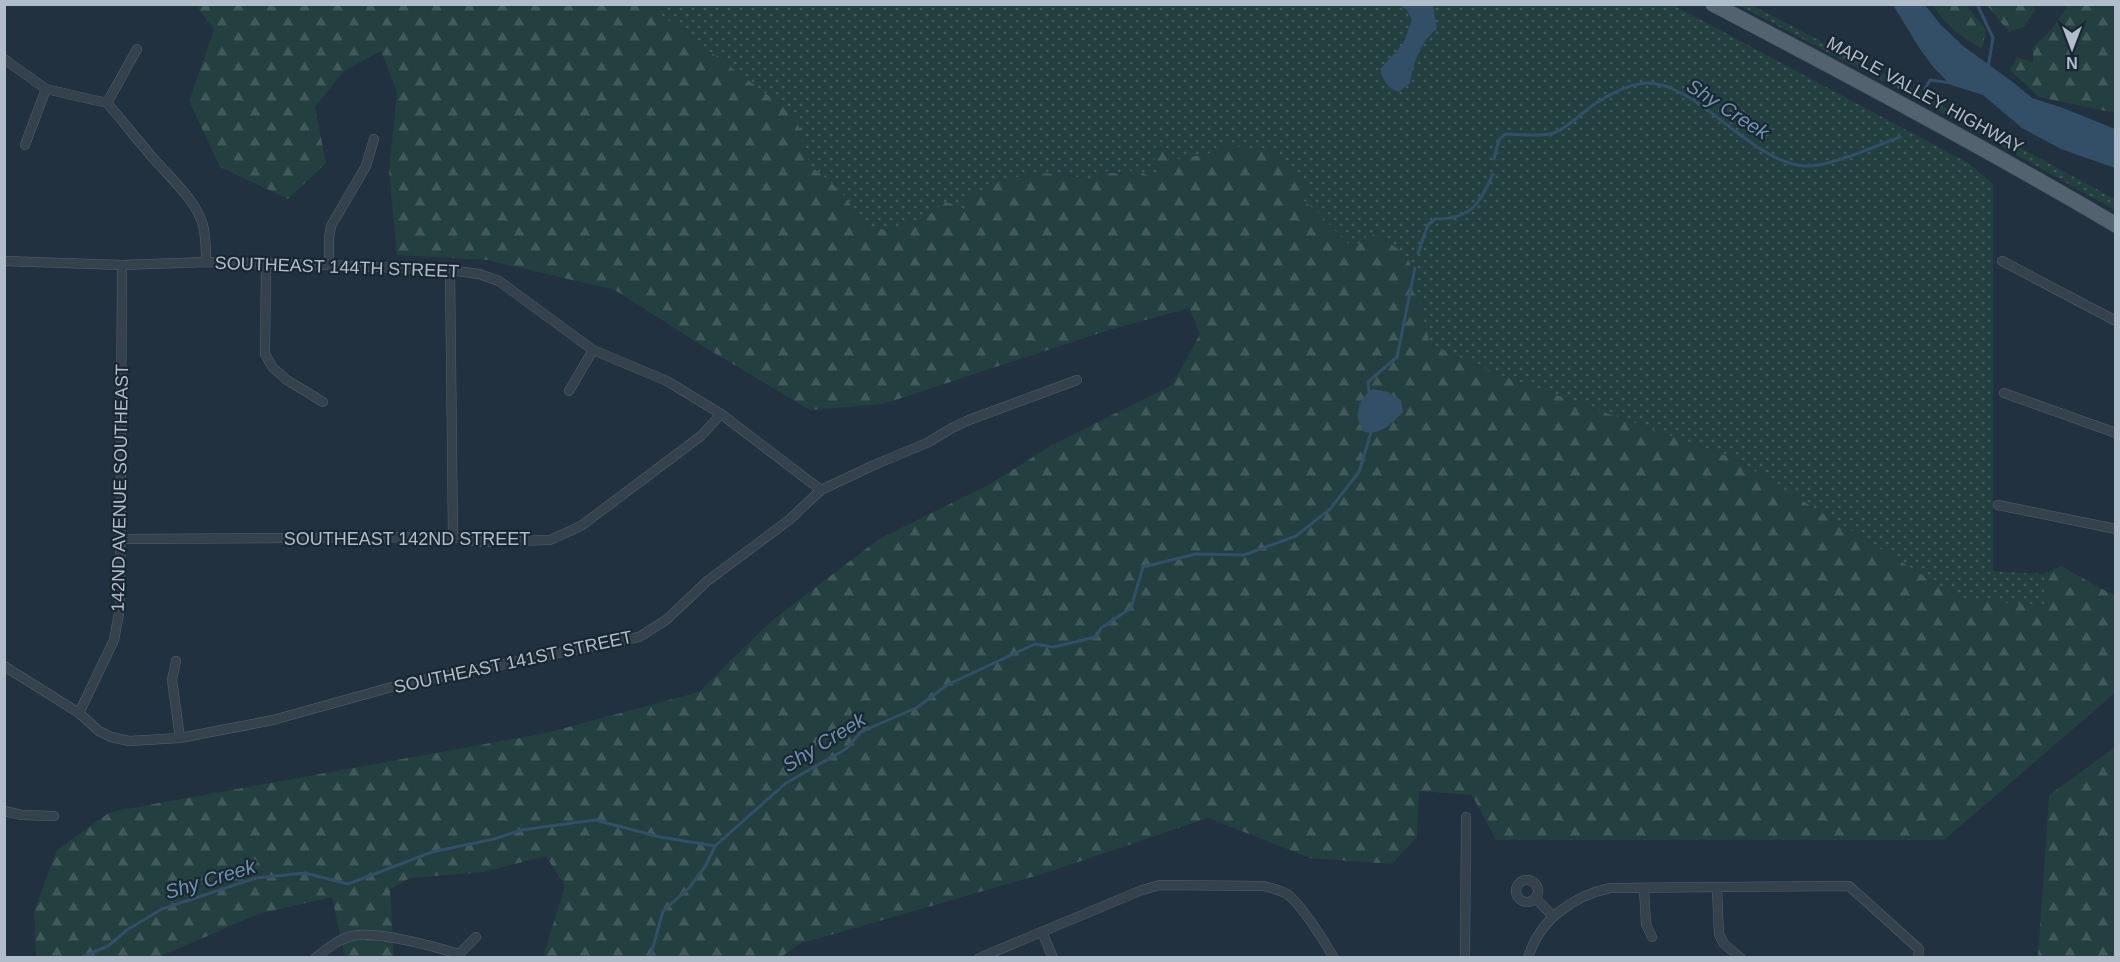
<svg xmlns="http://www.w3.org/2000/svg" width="2120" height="962" font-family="Arial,sans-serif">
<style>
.grass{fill:url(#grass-dots)}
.forest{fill:url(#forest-firs)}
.water{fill:#334f67}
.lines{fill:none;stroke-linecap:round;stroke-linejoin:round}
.stream{stroke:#334f67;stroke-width:3}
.minor-casing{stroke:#53606c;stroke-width:10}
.primary-casing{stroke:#414e5a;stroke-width:16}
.minor{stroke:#35424e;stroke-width:9}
.primary{stroke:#53626f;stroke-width:15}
.labels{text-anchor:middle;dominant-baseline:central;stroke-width:4.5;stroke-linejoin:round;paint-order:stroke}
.street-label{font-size:18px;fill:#b1bdca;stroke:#1a2733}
.water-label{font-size:20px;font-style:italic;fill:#6e92b0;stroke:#1a2733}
</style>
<defs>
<pattern id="grass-dots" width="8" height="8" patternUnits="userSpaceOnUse" patternTransform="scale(1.5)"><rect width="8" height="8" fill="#233f40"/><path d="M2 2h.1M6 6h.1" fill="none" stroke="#41595a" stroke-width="1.8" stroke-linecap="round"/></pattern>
<pattern id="forest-firs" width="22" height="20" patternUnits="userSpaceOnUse" patternTransform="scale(1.5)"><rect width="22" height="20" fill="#233f40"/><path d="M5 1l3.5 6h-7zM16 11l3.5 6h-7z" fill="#41595a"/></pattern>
</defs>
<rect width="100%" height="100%" fill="#21313f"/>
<g class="grass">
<path d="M 657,5 L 1673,5 L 1968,163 L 1993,184 L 1993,571 L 2044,574 L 2044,606 L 1963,600 L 1735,459 L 1500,375 L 1429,344 L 1410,263 L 1401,251 L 1382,238 L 1350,246 L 1315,210 L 1303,200 L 1222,149 L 1218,152 L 1168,161 L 1165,143 L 1155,161 L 1158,166 L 1159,173 L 1152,179 C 1138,171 1123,175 1108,171 L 1095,181 L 1064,174 L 970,209 L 967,212 L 956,205 L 945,202 L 924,219 L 886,230 L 866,226 L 856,218 C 852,198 825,176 808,165 L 808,151 L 801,140 L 659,13 Z"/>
<polygon points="1738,5 1752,5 1921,94 1919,98 1924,100 1926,97 2115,199 2115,210 1928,105"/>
</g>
<g class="forest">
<polygon points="2069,4 2115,5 2115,113 2039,97 2010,70 2017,57 2033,62 2033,47 2051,30"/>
<path d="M 196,5 L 657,5 L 659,13 L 789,111 L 802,132 L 801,140 L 808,151 L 808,165 C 825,176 852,198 856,218 L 866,226 L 886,230 L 924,219 L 945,202 L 956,205 L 967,212 L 970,209 L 966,202 C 973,192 982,190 993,185 C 1032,169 1055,172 1094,181 C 1102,170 1108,172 1120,174 C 1132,168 1141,172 1153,178 L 1159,172 L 1152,150 L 1164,142 L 1168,161 L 1218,152 L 1223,144 L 1271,151 L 1300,177 L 1307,188 L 1303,200 L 1315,210 L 1350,246 L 1360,244 L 1369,233 L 1382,238 L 1401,251 L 1410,263 L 1430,344 L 1500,375 L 1735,459 L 1963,600 L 2044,605 L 2044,574 L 2061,566 L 2115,596 L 2115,693 L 1944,840 L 1496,840 L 1472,795 L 1419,791 L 1417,837 L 1392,864 L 1310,858 L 1208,818 L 1046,873 L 799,944 L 780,958 L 543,957 L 565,886 L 546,856 L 484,872 L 410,878 L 390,889 L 394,957 L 345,957 L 332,897 L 258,914 L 157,958 L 36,957 L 34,911 L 57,850 L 110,812 L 546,733 L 699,692 L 769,623 L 879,539 L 992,483 L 1052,445 L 1172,385 L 1200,334 L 1189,308 L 1109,330 L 883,404 L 810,410 L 701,345 L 615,290 L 487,260 L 397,255 L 389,171 L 397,92 L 381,51 L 344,71 L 315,107 L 326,163 L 288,199 L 220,167 L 189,101 L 214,30 Z"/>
<path d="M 1933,5 L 1966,5 L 1986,30 L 1982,49 C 1962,38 1945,25 1933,5 Z"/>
<polygon points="1987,5 2034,5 2035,10 2024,27 2009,32"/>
<polygon points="2115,747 2115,957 2038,957 2049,795"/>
</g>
<g class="water">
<path d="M 1399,5 L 1433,5 L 1437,29 C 1421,40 1413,64 1410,83 L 1399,92 C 1387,89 1383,80 1380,69 L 1403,44 L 1412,20 L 1407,10 Z"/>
<polygon points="1893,5 1925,5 1941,25 1963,46 2014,83 2032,98 2063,108 2115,129 2115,168 2061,149 2022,128 1983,95 1951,85 1934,68 1920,49"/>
<path d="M 1373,389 L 1388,392 L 1401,400 L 1403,412 C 1392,423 1381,436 1364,432 C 1362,428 1359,423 1358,418 C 1356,408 1364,393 1373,389 Z"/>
</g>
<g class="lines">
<g class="stream">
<polyline points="1977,4 1993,38 1988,67"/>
<polyline points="1925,89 1930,80 1951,83"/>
<polyline points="1921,98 1922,96"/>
<path d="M 1494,159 L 1499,140 L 1505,134 C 1518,134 1543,137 1554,133 C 1566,128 1574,120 1584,112 C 1600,99 1625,85 1645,83 C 1697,81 1751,163 1805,166 C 1830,167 1875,146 1900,137"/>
<path d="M 1418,253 L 1428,225 L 1435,219 C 1472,219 1479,204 1493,174"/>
<polyline points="1369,392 1368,382 1397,357 1415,268"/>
<polyline points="80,958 108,946 127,930 162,909 256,878 305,873 348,884 432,852 494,839 521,830 595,820 660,837 715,846 786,783 846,749 861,732 918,707 947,685 1035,644 1053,647 1096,637 1101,628 1131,608 1143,567 1196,554 1244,555 1296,536 1330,509 1359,472 1371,432"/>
<polyline points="650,958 663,911 689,888 706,865 715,846"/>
</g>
<g class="minor-casing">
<g id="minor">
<polyline points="4,59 46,89 107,103"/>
<path d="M 107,103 C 123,121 138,141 154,159 C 172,180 195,199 203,225 C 206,237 206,250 206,262"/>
<polyline points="107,103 137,49"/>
<polyline points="25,145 46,89"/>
<polyline points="4,261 122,265 206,262 329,265 450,270 479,274 499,281 593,350 667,381 721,414 821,490"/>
<polyline points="2002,261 2116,321"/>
<polyline points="266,265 265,354 273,368 287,380 323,402"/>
<polyline points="329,265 329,238 331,226 366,166 374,139"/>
<polyline points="450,270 453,537"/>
<polyline points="569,391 593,350"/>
<polyline points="2004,393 2116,433"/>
<polyline points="1998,505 2116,529"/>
<polyline points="122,539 453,537 481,542 550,540 581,526 701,436 721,414"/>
<polyline points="176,661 172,680 180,738"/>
<polyline points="4,666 79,713 99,731 111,737 129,741 180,738 273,720 399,685 639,637 666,620 706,582 789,520 821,490 874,465 927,443 952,428 969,420 1077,380"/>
<polyline points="79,713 114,640 120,608 122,265"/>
<polyline points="4,811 22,815 54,816"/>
<circle cx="1527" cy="891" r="11"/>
<polyline points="1644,888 1646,924 1652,937"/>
<polyline points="1717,889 1719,934 1724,944 1741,958"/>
<polyline points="1535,898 1553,916"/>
<polyline points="1042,932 1053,958"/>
<path d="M 315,958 C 326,950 338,939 352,936 C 375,930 436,947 459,954"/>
<polyline points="459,958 459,954 476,937"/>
<path d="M 979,958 L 1142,890 L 1160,885 L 1264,886 C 1272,888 1280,890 1287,894 C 1301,904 1325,942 1334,958"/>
<polyline points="1465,958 1466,817"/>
<path d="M 1528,958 C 1539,920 1573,896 1610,888 L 1849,886 L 1919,949 L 1918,958"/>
</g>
</g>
<g class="primary-casing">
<path id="primary" d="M 1713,4 C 1849,75 1984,147 2116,225"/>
</g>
<use href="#minor" class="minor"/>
<use href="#primary" class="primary"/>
</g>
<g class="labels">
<g class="street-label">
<text transform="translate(1925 95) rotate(29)">MAPLE VALLEY HIGHWAY</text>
<text transform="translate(337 267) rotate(2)">SOUTHEAST 144TH STREET</text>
<text transform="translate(120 488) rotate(-89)">142ND AVENUE SOUTHEAST</text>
<text x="407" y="539">SOUTHEAST 142ND STREET</text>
<text transform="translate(513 662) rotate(-12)">SOUTHEAST 141ST STREET</text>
</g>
<g class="water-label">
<text transform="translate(1728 109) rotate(33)">Shy Creek</text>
<text transform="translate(824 742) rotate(-32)">Shy Creek</text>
<text transform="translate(210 879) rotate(-17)">Shy Creek</text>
</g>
</g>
<rect width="2120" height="962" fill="none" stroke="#b1bdca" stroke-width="12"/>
<g transform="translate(2072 48) rotate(180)" stroke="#1a2733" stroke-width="4.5" paint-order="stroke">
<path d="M0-4.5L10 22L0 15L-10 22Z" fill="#b1bdca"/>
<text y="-9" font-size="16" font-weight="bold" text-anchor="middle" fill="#b1bdca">N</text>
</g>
</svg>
